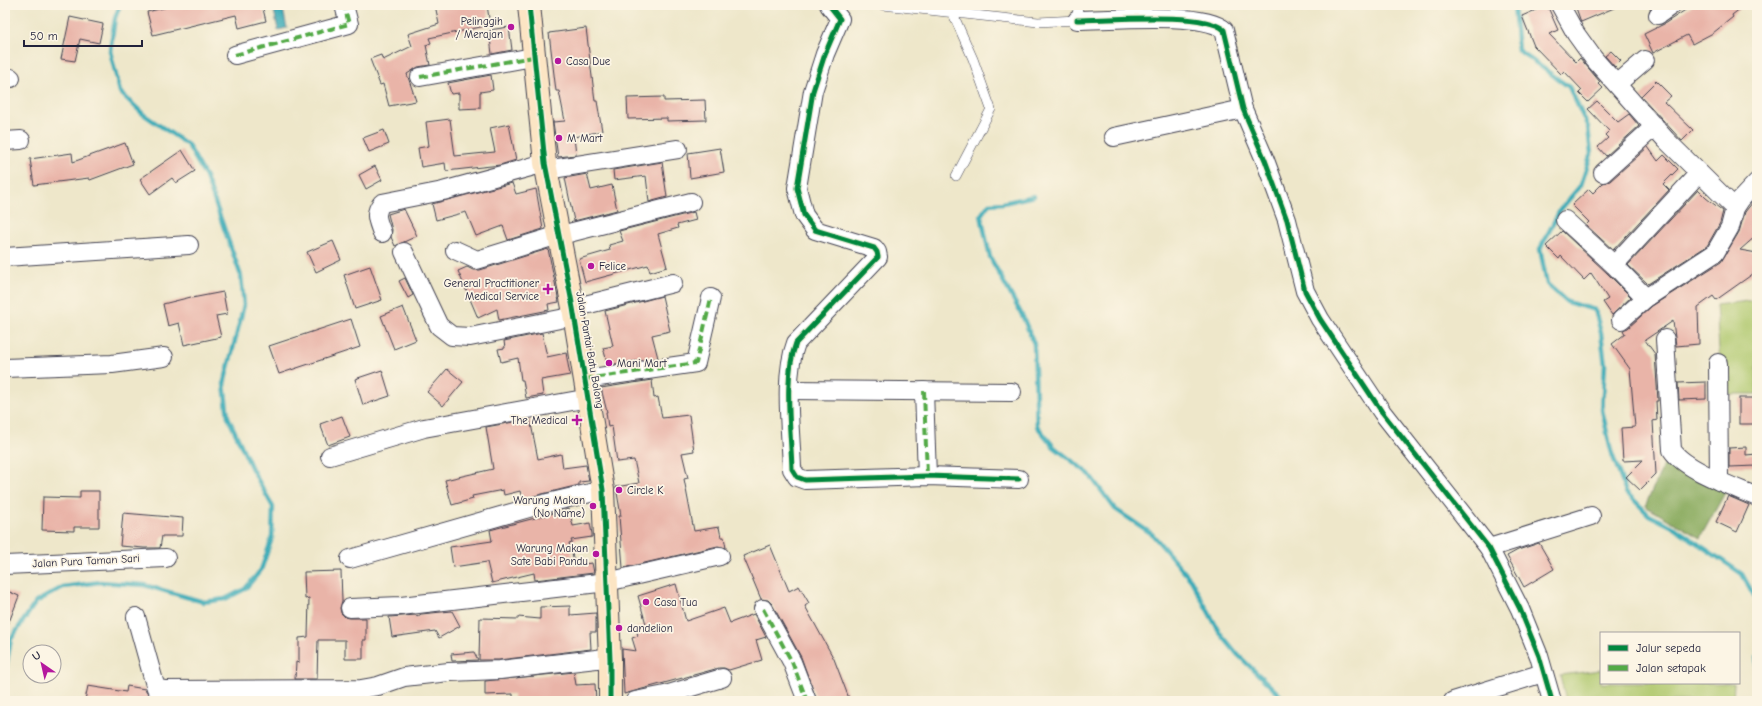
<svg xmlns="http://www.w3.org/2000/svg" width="1762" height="706" font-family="'Comic Neue',sans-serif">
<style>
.green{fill:#afc86d;stroke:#687554}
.forest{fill:#8bac60;stroke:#56674e}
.water{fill:#3cacb8;stroke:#2f677a}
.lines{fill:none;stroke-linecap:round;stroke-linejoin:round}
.stream{stroke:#3cacb8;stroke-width:4.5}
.building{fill:#e9b4a8}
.lane-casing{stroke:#414050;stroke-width:10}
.street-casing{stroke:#414050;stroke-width:20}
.secondary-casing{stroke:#414050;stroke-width:24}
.lane{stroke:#fff;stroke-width:9}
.street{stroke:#fff;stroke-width:18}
.secondary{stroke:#fce5c4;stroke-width:22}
.quiet{stroke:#53aa46;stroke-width:4;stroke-dasharray:8 4;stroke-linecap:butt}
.cycleway-casing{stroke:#fcf5e5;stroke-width:8}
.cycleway{stroke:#00873e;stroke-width:5}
.poi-dot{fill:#b5179e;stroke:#fcf5e5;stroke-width:1.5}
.labels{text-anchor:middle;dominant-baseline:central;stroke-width:3.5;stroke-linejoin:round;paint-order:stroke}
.poi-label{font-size:11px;fill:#22223b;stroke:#fcf5e5;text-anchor:start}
.street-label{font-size:11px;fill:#22223b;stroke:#fcf5e5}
</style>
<rect width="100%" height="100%" fill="#fcf5e5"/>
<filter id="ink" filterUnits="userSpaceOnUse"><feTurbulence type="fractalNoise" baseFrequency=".025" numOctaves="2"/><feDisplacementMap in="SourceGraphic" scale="8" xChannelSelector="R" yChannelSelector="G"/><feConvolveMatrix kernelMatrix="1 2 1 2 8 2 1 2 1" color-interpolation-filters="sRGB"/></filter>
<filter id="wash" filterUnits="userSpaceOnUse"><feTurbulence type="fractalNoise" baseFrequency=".012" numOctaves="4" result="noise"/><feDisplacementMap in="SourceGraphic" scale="16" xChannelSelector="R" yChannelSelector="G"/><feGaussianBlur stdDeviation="0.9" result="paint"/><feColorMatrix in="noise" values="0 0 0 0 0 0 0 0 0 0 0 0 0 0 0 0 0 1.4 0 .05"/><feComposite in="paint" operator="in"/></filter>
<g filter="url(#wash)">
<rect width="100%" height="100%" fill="#eee7ca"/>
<g class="green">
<polygon points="1757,300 1757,394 1722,394 1716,305"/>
<polygon points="1601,670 1601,683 1734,683 1733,701 1566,701 1560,675"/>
</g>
<polygon class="forest" points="1664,464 1726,491 1700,538 1645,506"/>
<polygon class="water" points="273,5 282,5 287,28 278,30"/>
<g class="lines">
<g class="stream">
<polyline points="1514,5 1518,50 1569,87 1588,127 1591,154 1581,185 1560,210 1540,249 1547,284 1567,302 1595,310 1601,333 1605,365 1602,410 1611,451 1626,492 1649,515 1675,528 1742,574 1757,601"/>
<polyline points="1034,196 1003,203 989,204 981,215 990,257 1023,317 1034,344 1037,426 1054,447 1089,474 1115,509 1152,534 1191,580 1220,633 1238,655 1286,701"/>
<polyline points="5,672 11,639 36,602 63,587 100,582 144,585 204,602 225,599 245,589 261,570 272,538 273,507 252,469 228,417 224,384 244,305 241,276 206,177 188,145 143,114 120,92 110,51 115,18 120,5"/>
<polyline points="1756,701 1755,683 1757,658"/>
</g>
</g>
<g id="blocks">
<g class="building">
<polygon points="176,5 262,5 266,21 239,28 236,15 153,35 147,12"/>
<polygon points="435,5 487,5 490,25 429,38 431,43 426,45 430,65 418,67 407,74 416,101 389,106 383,84 380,85 370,59 381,55 383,60 412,46 408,34 439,24"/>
<polygon points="1547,5 1558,30 1549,34 1576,62 1580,58 1600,82 1598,83 1603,88 1588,102 1579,93 1582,90 1564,71 1561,74 1534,46 1522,16"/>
<polygon points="1575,5 1621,5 1581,22"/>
<polygon points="1693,5 1745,5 1732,15 1733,17 1713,33 1692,44 1687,35 1653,53 1644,34 1664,24"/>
<polygon points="70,17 103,24 99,43 80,39 75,61 61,59"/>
<polygon points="509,27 512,50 492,54 489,30"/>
<polygon points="586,28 595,101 597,101 602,131 574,137 576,155 558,157 553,122 565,121 559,91 556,91 549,33"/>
<polygon points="1611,51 1621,61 1615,67 1605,56"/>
<polygon points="491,75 493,90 480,92 480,108 459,109 459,93 451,94 448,83"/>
<polygon points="1656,81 1671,96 1664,102 1693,130 1682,141 1641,96"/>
<polygon points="664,97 664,101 705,100 706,120 667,121 667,118 628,119 627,98"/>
<polygon points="1597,101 1618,122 1629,114 1639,126 1606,156 1598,147 1608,138 1605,135 1609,131 1588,109"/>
<polygon points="450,119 455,156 495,152 490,128 509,124 516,160 500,165 446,171 445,163 421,167 418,148 429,146 426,122"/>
<polygon points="384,130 389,144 369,152 363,138"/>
<polygon points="125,143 133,164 90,180 89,178 34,185 30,159 72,153 73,162"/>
<polygon points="1648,147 1658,161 1664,155 1678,169 1663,184 1669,190 1613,250 1586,225 1589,222 1572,205 1589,189 1593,193 1603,183 1610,181"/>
<polygon points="720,148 724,172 690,178 688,153"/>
<polygon points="182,150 195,171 176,183 172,178 150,194 140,179"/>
<polygon points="662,162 667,197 649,202 646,176 614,180 613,170"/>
<polygon points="375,166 382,180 366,189 359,175"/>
<polygon points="587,174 591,190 612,185 617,210 574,221 565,178"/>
<polygon points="512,183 516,194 536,189 543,229 508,240 503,226 476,236 466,212 436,220 432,204"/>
<polygon points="1698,190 1706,198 1723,211 1720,223 1707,246 1648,284 1628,265"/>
<polygon points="1757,197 1757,235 1740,250 1757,253 1757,271 1716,300 1713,296 1698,307 1699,344 1676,346 1673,321 1645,340 1655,354 1658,401 1656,401 1657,420 1653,421 1656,474 1640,490 1626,477 1643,460 1623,461 1621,428 1635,427 1630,369 1612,344 1625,334 1623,330 1628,328 1652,306 1721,262 1739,232 1745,212"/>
<polygon points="404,209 417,236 395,246 391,237 392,230 388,214"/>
<polygon points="694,212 696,220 677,225 678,228 658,234 667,267 650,272 648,265 585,282 579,259 610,250 609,245 623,241 619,231"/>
<polygon points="1562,231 1607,273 1631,297 1612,315 1603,302 1608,299 1591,273 1584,280 1561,256 1559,259 1546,246"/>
<polygon points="333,241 341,260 316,272 307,252"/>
<polygon points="548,249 559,302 548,304 549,310 499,320 497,309 478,318 458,271 467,267 473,270 480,270"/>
<polygon points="370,266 382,300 355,309 344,275"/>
<polygon points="405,278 413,295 408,298 399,281"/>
<polygon points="223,292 227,314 216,316 221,337 184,345 179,323 168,326 163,304 191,297 192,298"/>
<polygon points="662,296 670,331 652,335 658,358 608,365 603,348 613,346 605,311"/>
<polygon points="403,307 416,340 394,349 381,316"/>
<polygon points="351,319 360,347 279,374 269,346"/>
<polygon points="542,333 547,357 566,353 570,375 541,380 543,395 526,398 523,380 521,380 518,358 501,362 498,349 505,348 504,341"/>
<polygon points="447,369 463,382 443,406 427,392"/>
<polygon points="382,370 390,396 363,405 355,379"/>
<polygon points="652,380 654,398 658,397 662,418 689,415 694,451 682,453 688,478 684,479 694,531 719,527 721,537 724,537 726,548 718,546 623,568 619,516 621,516 616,487 639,483 634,460 617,462 612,426 608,427 606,412 607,412 601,388"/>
<polygon points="1706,382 1706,399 1679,400 1678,383"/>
<rect x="1739" y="398" width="18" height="26"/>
<polygon points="342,416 350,437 328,445 320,424"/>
<polygon points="530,419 538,459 561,454 563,468 586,465 589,481 579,482 579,485 522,499 520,491 504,495 503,490 472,496 473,499 452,505 445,480 493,469 486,427"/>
<polygon points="1746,447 1746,455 1757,454 1757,466 1729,467 1729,448"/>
<polygon points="80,491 99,491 99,527 74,527 74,531 42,530 43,497 80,498"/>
<polygon points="1728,496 1749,505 1737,532 1716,522"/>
<polygon points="569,509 573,526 590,523 592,534 592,537 571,540 572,542 569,543 575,565 592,563 594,573 535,580 534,573 492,583 487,562 453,567 450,547 492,541 490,530"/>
<polygon points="123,513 183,518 182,536 162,536 160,548 144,548 120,546"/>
<polygon points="1539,543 1554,569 1524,587 1507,556 1518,550"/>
<polygon points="770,545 789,591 799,586 809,603 805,606 834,659 850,701 817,701 801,657 772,604 768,600 761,599 743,556"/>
<polygon points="341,571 342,601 340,608 341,613 345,617 350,618 366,618 366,640 363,640 363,659 345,659 345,640 318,640 317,679 295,679 296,662 299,663 299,638 308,637 309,598 305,599 304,572"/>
<polygon points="676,584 686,621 724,608 730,623 754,614 766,637 756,640 762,660 729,670 724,668 719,668 624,694 622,649 636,651 632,638 638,636 636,628 646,624 638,596"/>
<polygon points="5,590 19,596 6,630 5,630"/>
<polygon points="570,606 570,615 596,613 596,632 590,632 591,649 499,660 479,660 480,618 518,619 518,617 540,619 540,607"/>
<polygon points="452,611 460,626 439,638 435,631 392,637 389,617 416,615 417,617 421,614"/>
<polygon points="474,652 478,660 452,661 451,654"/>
<polygon points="574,672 576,685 595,684 596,701 513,701 513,694 485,695 485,681"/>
<polygon points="88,686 126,692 127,686 145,689 149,695 153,698 176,701 85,700"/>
</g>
</g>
</g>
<g filter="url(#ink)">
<use href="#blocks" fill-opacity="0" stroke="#414050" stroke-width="1"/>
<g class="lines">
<g class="lane-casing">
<g id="lane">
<polyline points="883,5 1038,22 1077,20 1078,5"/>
<polyline points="953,14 973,59 991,109 956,176"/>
</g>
</g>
<g class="street-casing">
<g id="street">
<path d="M 829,5 L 840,19 L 825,54 L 813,91 L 797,188 L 804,215 L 815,230 L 874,248 L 877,252 L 878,257 L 796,343 C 783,377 791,432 792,469 L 797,477 L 805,480 L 927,476 L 1019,479"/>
<polyline points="1560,5 1576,34 1594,59 1666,140 1735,208"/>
<polyline points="1658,15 1672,5"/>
<path d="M 1077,20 C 1107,20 1204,11 1224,30 L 1243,109 L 1265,160 L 1287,220 L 1305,291 L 1320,319 L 1382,412 L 1489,548 L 1520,609 L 1539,656 L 1552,701"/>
<polyline points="235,55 349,24 344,5"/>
<polyline points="5,77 11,78"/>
<polyline points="420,77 533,57"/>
<polyline points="1617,84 1645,60"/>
<polyline points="1114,137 1243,109"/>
<polyline points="5,141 21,140"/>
<polyline points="546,170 678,149"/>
<polyline points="1603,173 1655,126"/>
<polyline points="1565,220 1614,265 1646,298"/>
<path d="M 382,233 C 378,221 373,214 382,203 L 443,191 L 545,163"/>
<polyline points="455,250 477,260 549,238 691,202"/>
<polyline points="404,252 439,326 452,336 470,337 575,316"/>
<polyline points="5,257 189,245"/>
<polyline points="1614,265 1699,173"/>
<polyline points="573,308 673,283"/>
<polyline points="1621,320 1646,298 1715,253 1730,227 1735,208 1741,199 1757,182"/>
<path d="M 1665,339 L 1672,450 C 1685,470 1734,487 1757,497"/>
<polyline points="1718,363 1719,481"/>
<polyline points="5,368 112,364 164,357"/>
<polyline points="585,379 696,363 711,298"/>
<polyline points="790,390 1012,392"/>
<polyline points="924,391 927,476"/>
<polyline points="330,456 424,428 589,398"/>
<polyline points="1489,548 1591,516"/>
<polyline points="350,559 539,505 603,490"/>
<polyline points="5,565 166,558"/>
<polyline points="350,608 401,606 607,582 720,556"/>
<polyline points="763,609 792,662 807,701"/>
<polyline points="136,617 155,685 156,688 164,690 361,689 378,686 404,677 449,672 500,670 605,658 610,659"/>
<polyline points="635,701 665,695 722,678"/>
<polyline points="1453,701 1543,673"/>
</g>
</g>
<g class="secondary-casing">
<polyline id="secondary" points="529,5 545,163 573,308 603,490 610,659 610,701"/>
</g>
<use href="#lane" class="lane"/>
<use href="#street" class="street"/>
<use href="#secondary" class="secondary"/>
<g class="quiet">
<polyline points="235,55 349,24 344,5"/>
<polyline points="420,77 533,57"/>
<polyline points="585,379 696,363 711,298"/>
<polyline points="924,391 927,476"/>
<polyline points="763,609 792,662 807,701"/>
</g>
<g class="cycleway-casing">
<g id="cycleway">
<polyline points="529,5 545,163 573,308 603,490 610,659 610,701"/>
<path d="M 829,5 L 840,19 L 825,54 L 813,91 L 797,188 L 804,215 L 815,230 L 874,248 L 877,252 L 878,257 L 796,343 C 783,377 791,432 792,469 L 797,477 L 805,480 L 927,476 L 1019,479"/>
<path d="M 1077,20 C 1107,20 1204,11 1224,30 L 1243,109 L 1265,160 L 1287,220 L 1305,291 L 1320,319 L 1382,412 L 1489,548 L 1520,609 L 1539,656 L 1552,701"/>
</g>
</g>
<use href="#cycleway" class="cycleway"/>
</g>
</g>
<g class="poi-dot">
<circle cx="511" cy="27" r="4"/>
<circle cx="558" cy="61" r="4"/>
<circle cx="559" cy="138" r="4"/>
<circle cx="591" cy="266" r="4"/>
<path d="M546 283h4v4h4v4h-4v4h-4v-4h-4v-4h4z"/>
<circle cx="609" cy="363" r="4"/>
<path d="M575 414h4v4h4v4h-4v4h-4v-4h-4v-4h4z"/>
<circle cx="619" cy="490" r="4"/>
<circle cx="593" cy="506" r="4"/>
<circle cx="596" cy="554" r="4"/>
<circle cx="646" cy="602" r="4"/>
<circle cx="619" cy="628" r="4"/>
</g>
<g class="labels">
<g class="poi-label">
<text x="503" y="21" text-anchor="end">Pelinggih<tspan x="503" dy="13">/ Merajan</tspan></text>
<text x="566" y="61">Casa Due</text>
<text x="567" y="138">M Mart</text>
<text x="599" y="266">Felice</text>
<text x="539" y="283" text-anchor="end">General Practitioner<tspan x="539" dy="13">Medical Service</tspan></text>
<text x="617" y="363">Mani Mart</text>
<text x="568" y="420" text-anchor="end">The Medical</text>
<text x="627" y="490">Circle K</text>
<text x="585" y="500" text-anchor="end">Warung Makan<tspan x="585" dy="13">(No Name)</tspan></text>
<text x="588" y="548" text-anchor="end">Warung Makan<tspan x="588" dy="13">Sate Babi Pandu</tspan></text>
<text x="654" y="602">Casa Tua</text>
<text x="627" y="628">dandelion</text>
</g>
<g class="street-label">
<text transform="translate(590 350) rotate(80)">Jalan Pantai Batu Bolong</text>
<text transform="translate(86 561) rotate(-3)">Jalan Pura Taman Sari</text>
</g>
</g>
<rect width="1762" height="706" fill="none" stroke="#fcf5e5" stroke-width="20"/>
<rect x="1600" y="632" width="140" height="52" fill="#fcf5e5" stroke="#a5a1a1"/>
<rect x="1608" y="645" width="20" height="6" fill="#00873e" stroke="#a5a1a1"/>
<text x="1636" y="652" font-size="12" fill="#22223b">Jalur sepeda</text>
<rect x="1608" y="665" width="20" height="6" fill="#53aa46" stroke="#a5a1a1"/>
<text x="1636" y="672" font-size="12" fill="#22223b">Jalan setapak</text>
<g transform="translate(42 664) rotate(326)"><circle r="19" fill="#fcf5e5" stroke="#a5a1a1"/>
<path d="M0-3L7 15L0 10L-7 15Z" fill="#b5179e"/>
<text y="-6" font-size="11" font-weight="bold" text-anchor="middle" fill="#22223b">U</text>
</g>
<path d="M24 40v6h118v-6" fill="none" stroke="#22223b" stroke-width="2"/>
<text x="30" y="40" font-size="12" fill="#22223b" stroke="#fcf5e5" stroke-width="3" paint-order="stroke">50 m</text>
</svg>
